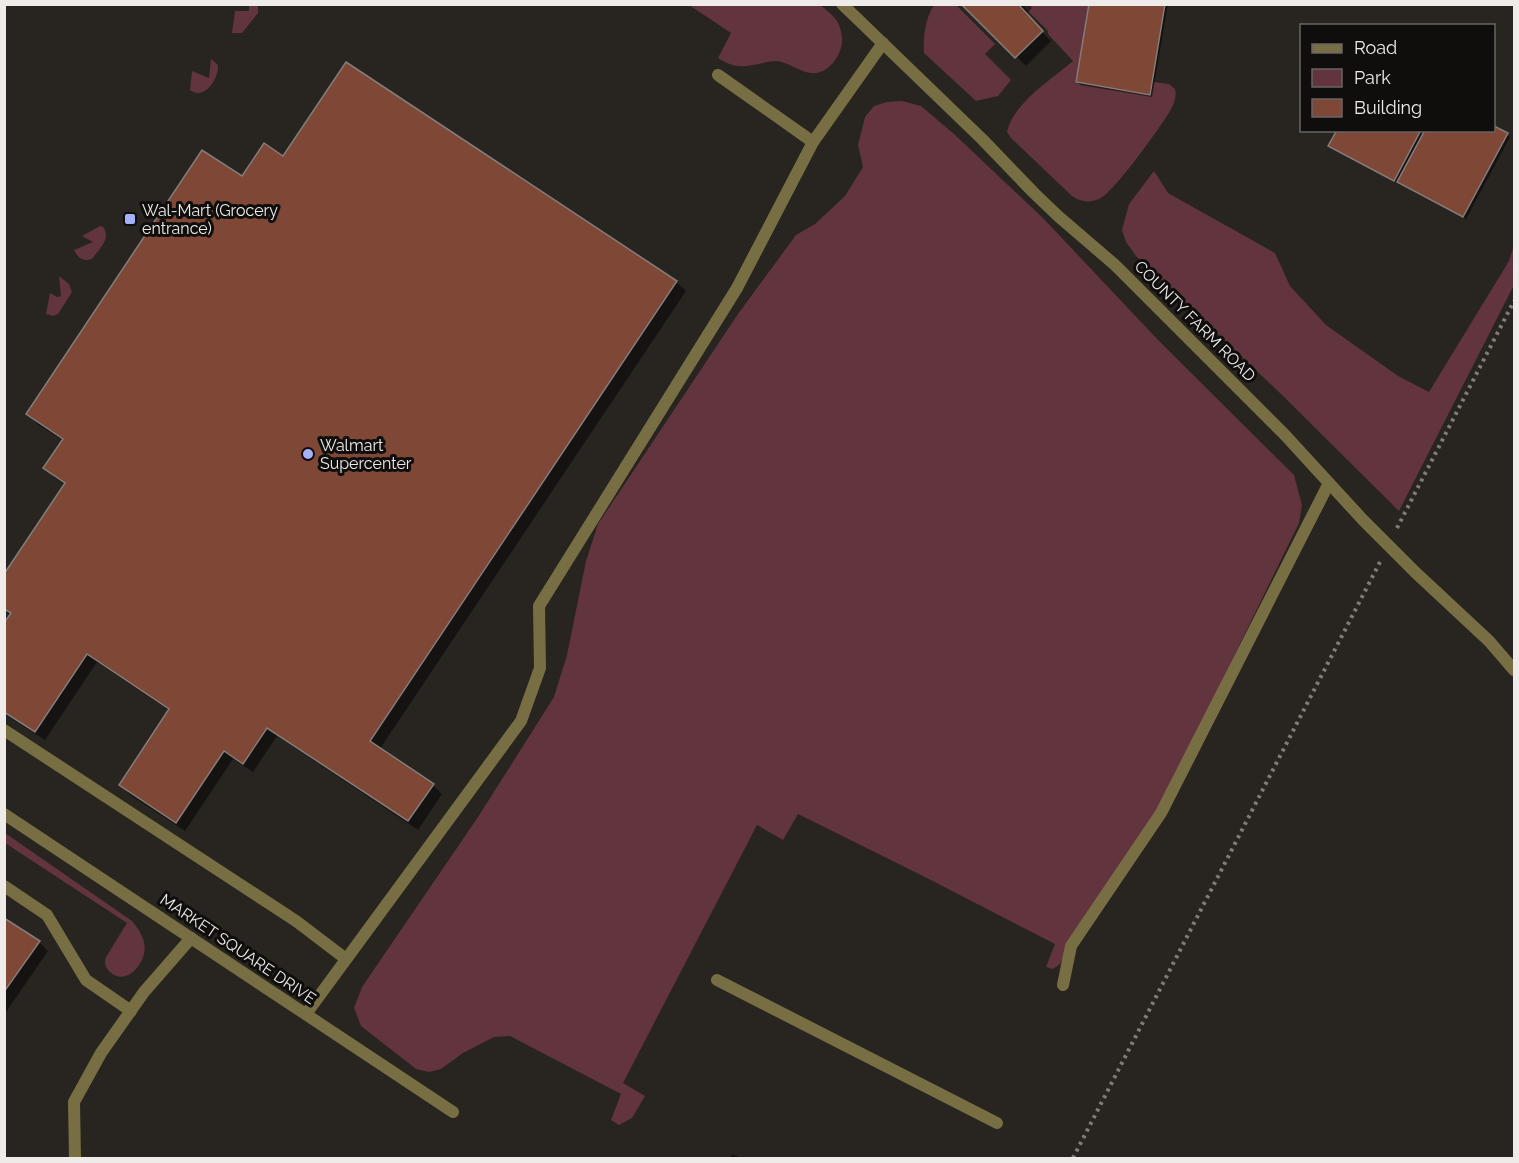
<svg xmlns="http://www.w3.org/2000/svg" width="1519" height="1163" font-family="Raleway,sans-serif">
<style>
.green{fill:#62343d}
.shadow{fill:#0007}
.building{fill:#7e4736;stroke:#857d7b;stroke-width:1.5}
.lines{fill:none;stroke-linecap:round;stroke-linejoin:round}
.path{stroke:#807d79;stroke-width:4;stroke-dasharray:3 4.5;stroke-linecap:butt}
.lane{stroke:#776f43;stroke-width:12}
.street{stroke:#776f43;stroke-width:12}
.poi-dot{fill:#a6b1fc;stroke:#0f0e0c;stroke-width:2}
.labels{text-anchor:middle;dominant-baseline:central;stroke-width:6;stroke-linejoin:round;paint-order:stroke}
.poi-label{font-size:16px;fill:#eeebe8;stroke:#0f0e0c;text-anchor:start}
.street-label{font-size:16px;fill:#eeebe8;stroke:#0f0e0c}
</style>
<rect width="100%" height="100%" fill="#282420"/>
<g class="green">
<path d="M 1026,4 L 1089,5 L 1075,83 L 1151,96 L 1154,82 L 1169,84 L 1175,89 C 1177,97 1174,104 1170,111 C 1161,126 1113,194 1099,199 C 1090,203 1080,202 1072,196 L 1011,138 L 1007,132 C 1013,103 1052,79 1073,61 L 1048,34 L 1048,31 L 1024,7 Z"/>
<polygon points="249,5 258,5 258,13 242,33 232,33 235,11 249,11"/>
<path d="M 689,5 L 820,5 C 825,9 833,15 837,21 C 840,26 843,36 842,43 C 840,58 827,75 811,73 C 799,72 789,62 776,61 C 772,61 767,62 763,63 C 745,67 734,69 718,58 L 731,33 Z"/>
<path d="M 934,5 L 956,5 L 995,44 L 985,54 L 1011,80 L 998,96 L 976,101 L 924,53 C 923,36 925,19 934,5 Z"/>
<path d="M 211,59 L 218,65 C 219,78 205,101 190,90 L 192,71 L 209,78 Z"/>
<polygon points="902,101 921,106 954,134 1043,218 1159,341 1294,475 1302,505 1299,523 1172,783 1126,873 1065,954 1060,964 1053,969 1046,967 1055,944 925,877 798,814 783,840 757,825 623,1083 645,1096 632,1118 619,1125 611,1120 621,1094 510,1036 494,1037 463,1053 441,1069 429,1072 416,1069 361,1026 354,1008 362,987 478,817 554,697 567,655 586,561 598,524 738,314 796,235 815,224 845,196 863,167 858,145 865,117 874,106 887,102"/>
<polygon points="1154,171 1168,193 1275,253 1290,286 1326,325 1398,376 1429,392 1509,261 1514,245 1514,285 1399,511 1282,395 1136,256 1126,242 1122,230 1129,204"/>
<path d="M 100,226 L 103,227 C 112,238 99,249 92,259 C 83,262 78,258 74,250 L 93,242 L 82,236 Z"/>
<polygon points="59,276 69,284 72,292 58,314 53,316 46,314 50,293 57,297 61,296"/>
<path d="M 5,833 L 132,921 C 137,927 142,934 144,942 C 149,961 126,990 108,970 C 105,966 104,962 106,957 L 127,923 L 5,843 Z"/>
</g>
<g class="shadow">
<polygon points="963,4 1029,4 1032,8 1025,15 1051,41 1026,66"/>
<polygon points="1091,4 1168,4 1152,97 1080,85 1078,82"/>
<polygon points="347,64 676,282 686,291 379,750 433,785 442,794 418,830 277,736 253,772 233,759 185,831 130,795 121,785 170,711 97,662 45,740 4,714 4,625 11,615 4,611 4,577 66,485 55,478 45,468 64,441 37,424 28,414 242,178 284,158"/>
<polygon points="1494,128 1510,137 1466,219 1401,185 1398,181 1397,182 1333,148 1338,130 1494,130"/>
<polygon points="4,920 39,942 48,951 4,1015"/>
<polygon points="732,1154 741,1158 730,1158"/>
</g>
<g class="building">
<polygon points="961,4 1018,4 1043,31 1015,58"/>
<polygon points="1089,4 1165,4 1150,95 1076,82"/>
<polygon points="346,62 677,281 370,741 434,784 408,821 267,728 243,764 224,751 176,823 119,785 169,709 87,654 35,732 4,712 4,623 11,613 4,609 4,574 65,483 43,468 63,439 26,414 202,150 242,176 264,143 283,156"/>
<polygon points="1494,126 1508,133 1463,217 1397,182 1425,130 1494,130"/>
<polygon points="1337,130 1421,130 1394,181 1328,146"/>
<polygon points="4,918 40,941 4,992"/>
</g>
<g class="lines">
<g class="path">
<polyline points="1397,528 1514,301"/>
<polyline points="1073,1158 1380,562"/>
</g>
<g class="lane">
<polyline points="718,75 813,142"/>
<polyline points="4,730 296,921 346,959"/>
<polyline points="4,886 47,915 86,980 131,1011"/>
<polyline points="717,980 997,1123"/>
<polyline points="1063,985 1071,946 1161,813 1329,483"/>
<polyline points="306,1014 521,721 540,668 539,606 737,288 813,142 883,43"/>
<polyline points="75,1158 74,1102 101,1053 144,992 191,938"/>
</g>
<g class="street">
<polyline points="842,4 982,139 1033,192 1058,216 1115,265 1285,435 1363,520 1415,572 1489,641 1514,670"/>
<polyline points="4,814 453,1112"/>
</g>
</g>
<g class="poi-dot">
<rect x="124" y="213" width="12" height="12" rx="3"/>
<circle cx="308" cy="454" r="6"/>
</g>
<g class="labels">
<g class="poi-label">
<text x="142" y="210">Wal-Mart (Grocery<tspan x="142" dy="18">entrance)</tspan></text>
<text x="320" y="445">Walmart<tspan x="320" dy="18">Supercenter</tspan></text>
</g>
<g class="street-label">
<text transform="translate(1195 321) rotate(45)">COUNTY FARM ROAD</text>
<text transform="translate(238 949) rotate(34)">MARKET SQUARE DRIVE</text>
</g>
</g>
<rect width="1519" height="1163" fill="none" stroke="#eeebe8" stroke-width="12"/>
<rect x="1300" y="24" width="195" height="108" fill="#0f0e0c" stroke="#686664" stroke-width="1.5"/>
<rect x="1312" y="44" width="30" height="9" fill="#776f43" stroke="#686664" stroke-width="1.5"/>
<text x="1354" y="54" font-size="18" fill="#eeebe8">Road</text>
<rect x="1312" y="69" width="30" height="18" fill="#62343d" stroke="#686664" stroke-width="1.5"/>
<text x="1354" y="84" font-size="18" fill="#eeebe8">Park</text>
<rect x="1312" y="99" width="30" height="18" fill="#7e4736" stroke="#686664" stroke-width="1.5"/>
<text x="1354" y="114" font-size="18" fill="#eeebe8">Building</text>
</svg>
